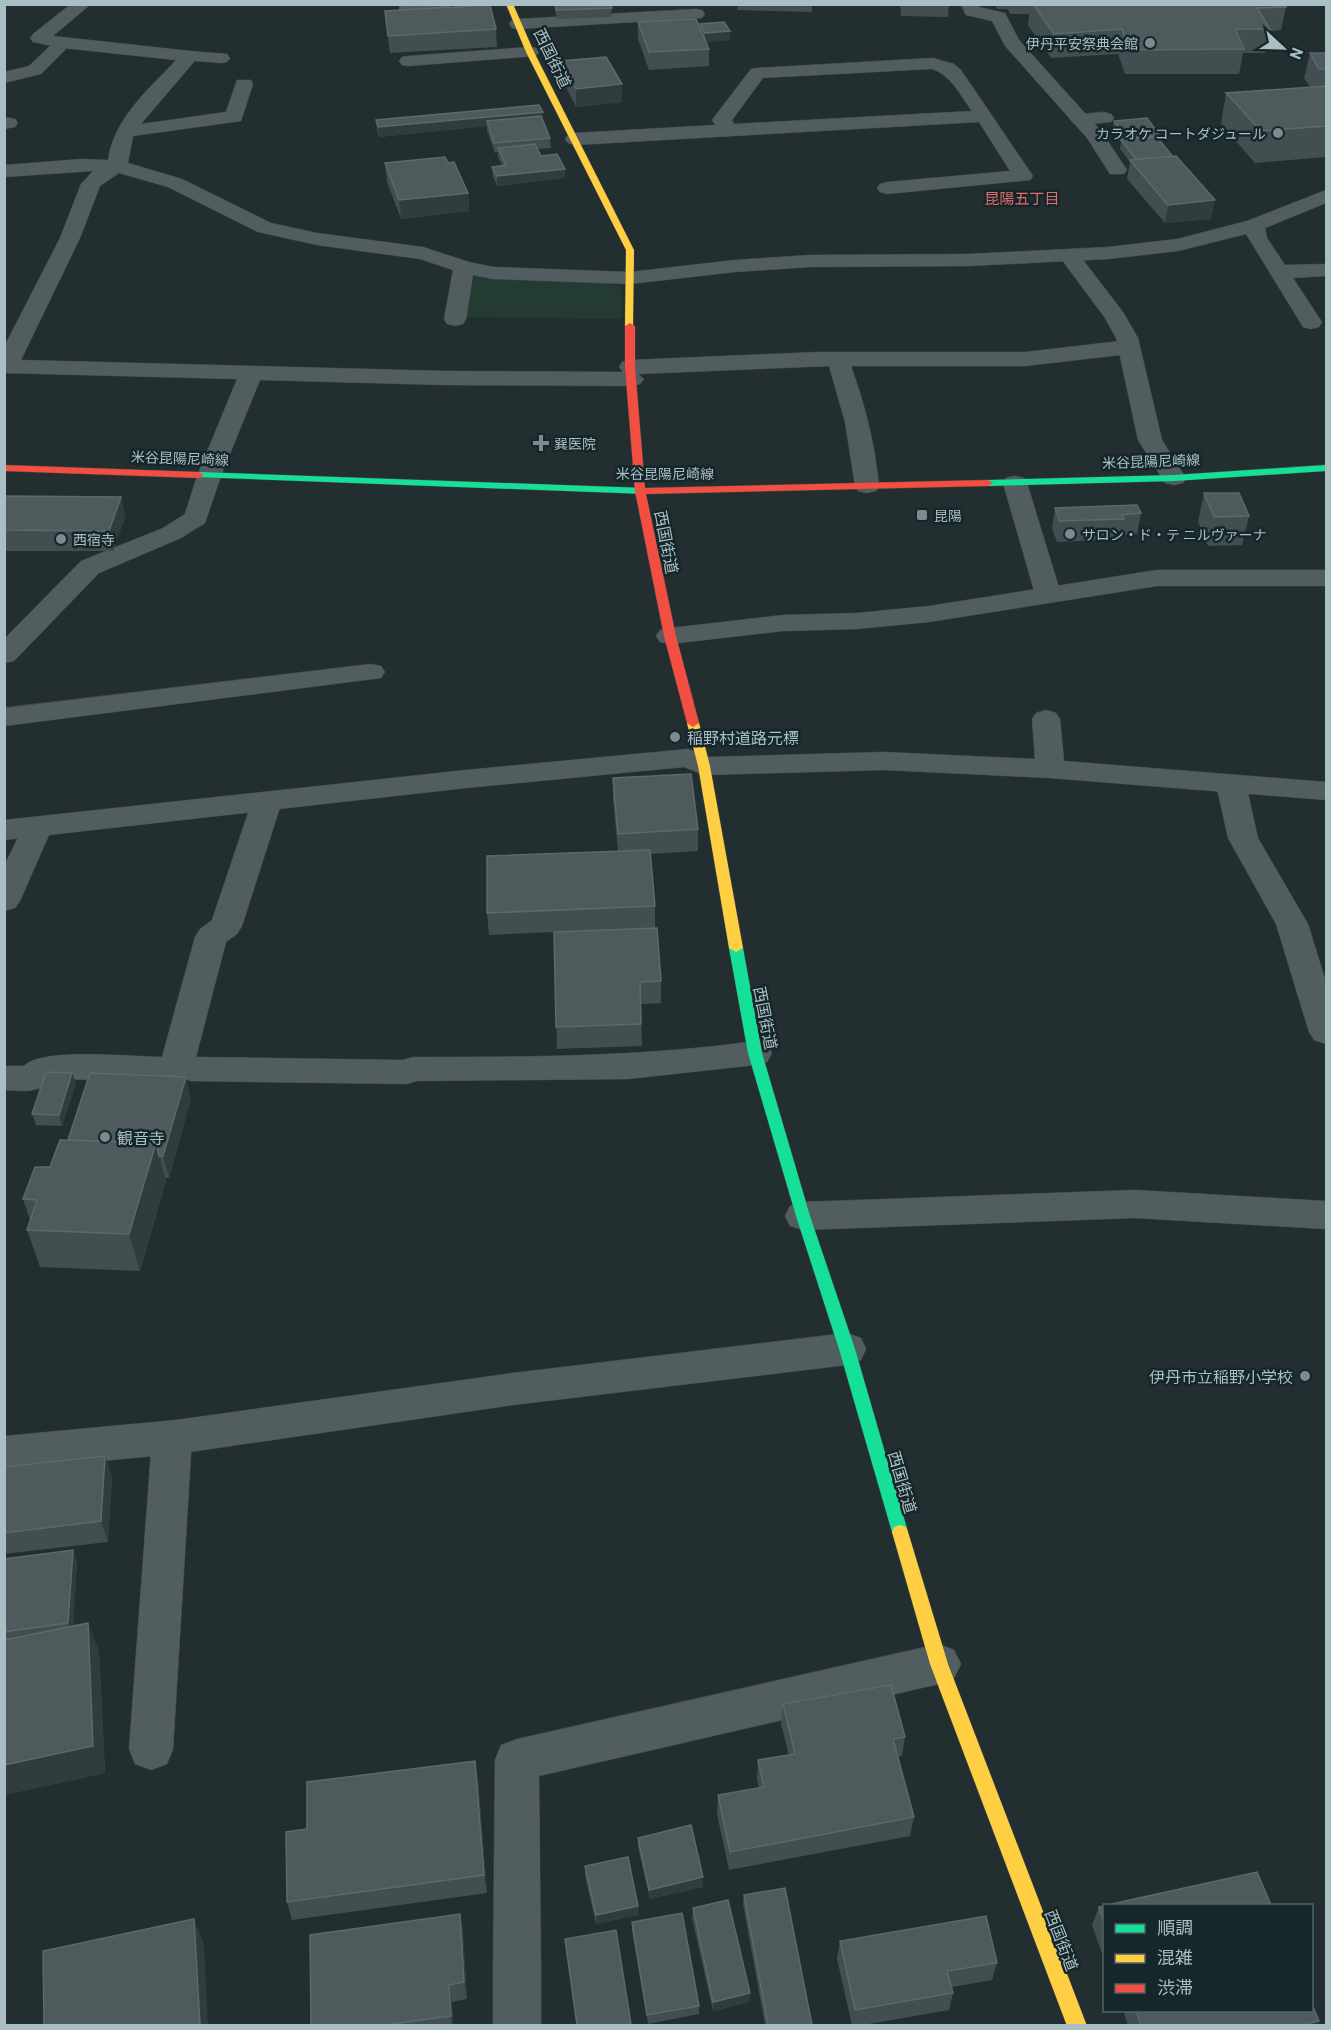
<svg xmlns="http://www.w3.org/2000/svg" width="1331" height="2030" font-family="Barlow,'Noto Sans JP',sans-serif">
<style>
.green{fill:#243b33}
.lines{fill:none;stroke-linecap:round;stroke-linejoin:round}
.lane-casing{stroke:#40494b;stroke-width:1}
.street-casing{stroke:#40494b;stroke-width:1}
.fast-casing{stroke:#40494b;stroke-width:1}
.slow-casing{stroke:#40494b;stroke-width:1}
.jam-casing{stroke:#40494b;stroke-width:1}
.lane{fill:#525d60;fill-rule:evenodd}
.street{fill:#525d60;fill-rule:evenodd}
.fast{fill:#16e098;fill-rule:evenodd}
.slow{fill:#ffcf43;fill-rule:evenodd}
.jam{fill:#f24e42;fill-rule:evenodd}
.wall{fill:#434e50}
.shaded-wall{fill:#313c3e}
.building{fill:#4e5a5c;stroke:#5c6a6c;stroke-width:1.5}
.poi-dot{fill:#7b8c90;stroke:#16272b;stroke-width:2}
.labels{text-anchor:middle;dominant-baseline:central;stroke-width:5;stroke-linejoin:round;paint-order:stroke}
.far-poi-label{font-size:14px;fill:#aabfc4;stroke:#16272b;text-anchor:start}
.far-street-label{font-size:14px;fill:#aabfc4;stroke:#16272b}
.far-neighbourhood-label{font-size:15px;fill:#e06d69;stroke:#16272b}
.street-label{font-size:16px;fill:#aabfc4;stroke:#16272b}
.poi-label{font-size:16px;fill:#aabfc4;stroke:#16272b;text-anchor:start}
</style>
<rect width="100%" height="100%" fill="#232e30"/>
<polygon class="green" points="474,275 608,282 621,287 622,319 465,317"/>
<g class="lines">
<g class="lane-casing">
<g id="lane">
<polygon points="696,9 702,10 705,14 702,18 518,29 512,28 509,24 512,20 518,19"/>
<polygon points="63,38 69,39 72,43 41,74 4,83 4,72 29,66 57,39"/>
<polygon points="530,47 536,48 539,52 536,56 408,66 402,65 399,61 402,57 408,56"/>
<polygon points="190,51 227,54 230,58 227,62 221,63 184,60 181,56 184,52"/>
<polygon points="1104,112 1111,114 1114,118 1111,122 1080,125 1073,123 1070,119 1073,115"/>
<polygon points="4,117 15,119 18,123 15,127 4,129"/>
<polygon points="1070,250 1077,252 1123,312 1138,338 1162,440 1186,478 1183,483 1174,485 1165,483 1138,440 1116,338 1105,318 1059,256 1063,252"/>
<polygon points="209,469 218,471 221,476 205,523 181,538 99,573 14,661 4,663 4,639 81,561 163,528 185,514 197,476 200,471"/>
<polygon points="1157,570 1326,570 1326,586 1157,586 929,622 857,629 783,631 670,644 660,642 656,636 660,630 670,628 783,615 857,613 929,606"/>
<polygon points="371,664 381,666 385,672 381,678 4,726 4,708"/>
<polygon points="1231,775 1241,777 1246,784 1258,838 1308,924 1326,982 1326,1044 1314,1040 1309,1032 1276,924 1228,838 1216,784 1221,777"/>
<path d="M 267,792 L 277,794 L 282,801 L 242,926 L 237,934 L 226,942 L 196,1057 L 403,1060 L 413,1057 C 528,1057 641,1057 755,1041 L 767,1044 L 772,1053 L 767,1062 L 755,1065 L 628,1079 L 417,1081 L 407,1084 L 191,1081 L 181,1078 L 168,1082 L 60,1079 L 51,1080 C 38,1094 22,1091 4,1090 L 4,1066 L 24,1066 C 42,1047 133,1057 162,1057 L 195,937 L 200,929 L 212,920 L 252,801 L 257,794 Z"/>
<polygon points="37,818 48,821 52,828 20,901 15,908 4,911 4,866 26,821"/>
<polygon points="1135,1190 1326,1201 1326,1229 1135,1218 803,1230 790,1226 785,1216 790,1206 803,1202"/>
<polygon points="172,1421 186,1426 192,1438 173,1749 167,1764 151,1770 135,1764 129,1749 152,1438 158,1426"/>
<polygon points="939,1644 954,1650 961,1664 954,1678 939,1684 539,1776 541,1966 534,1983 517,1990 500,1983 493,1966 495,1760 501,1745 517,1739"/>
</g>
</g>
<g class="street-casing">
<g id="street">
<path d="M 71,4 L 91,4 L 53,36 L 190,51 L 196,52 L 199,56 L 141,124 L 226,112 L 237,80 L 251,80 L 253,84 L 241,121 L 133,136 L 128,163 L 182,179 L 271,223 L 317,233 L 423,247 L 469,262 L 493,267 L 630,272 L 735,260 L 809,255 L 969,254 L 1108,247 L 1177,239 L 1247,221 L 1326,190 L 1326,203 L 1265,228 L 1267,238 L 1285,265 L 1326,264 L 1326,276 L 1293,278 L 1322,322 L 1319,327 L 1311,329 L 1303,327 L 1246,234 L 1178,251 L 1108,259 L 969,266 L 809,267 L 735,272 L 630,284 L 493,279 L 473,275 L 466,319 L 463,324 L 455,326 L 447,324 L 444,319 L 453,270 L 420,259 L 317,245 L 258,232 L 168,187 L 119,173 L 100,186 L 80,238 L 21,360 L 445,371 L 623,372 L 619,367 L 622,362 L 630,360 L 818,352 L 1025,352 L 1129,340 L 1137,342 L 1140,347 L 1137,352 L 1129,354 L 1025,366 L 851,366 C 865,405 875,444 879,486 L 876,491 L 867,493 L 858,491 L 855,486 L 845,422 L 829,366 L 638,374 L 644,379 L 640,384 L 632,386 L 445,385 L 260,380 L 221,476 L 218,481 L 209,483 L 200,481 L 197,476 L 237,379 L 4,373 L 4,347 L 60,238 L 81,184 L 93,171 L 4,177 L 4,165 L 82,159 L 108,160 C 114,118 149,89 176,60 L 63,48 L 33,42 L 30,38 L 33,34 Z"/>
<polygon points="961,4 978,4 979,7 1005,13 1019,40 1101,131 1127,170 1124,174 1110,174 1087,138 1005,46 992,21 966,15"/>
<path d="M 933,58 L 954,64 L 961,70 L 1033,176 L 1030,180 L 887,194 L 880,192 L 877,188 L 880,184 L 887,182 L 1010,171 L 979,122 L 575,145 L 568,143 L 565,139 L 568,135 L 575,133 L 715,125 L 712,120 L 715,116 L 751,69 L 757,68 ZM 932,69 C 951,75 960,95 972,111 L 734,124 L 732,120 L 763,78 Z"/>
<polygon points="1015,476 1024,478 1027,483 1061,594 1057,600 1048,602 1039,600 1035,594 1003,483 1006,478"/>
<polygon points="1046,710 1056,713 1060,719 1064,761 1326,782 1326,800 1050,778 884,770 704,775 684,767 466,788 4,840 4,820 466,770 688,749 709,757 884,752 1035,759 1032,719 1036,713"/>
<polygon points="847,1333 861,1338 866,1349 861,1360 847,1365 513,1405 176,1454 4,1470 4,1436 176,1420 513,1373"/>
<polygon points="517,1942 534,1949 541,1966 541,2026 493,2026 493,1966 500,1949"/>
</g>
</g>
<g class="fast-casing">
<g id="fast">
<polygon points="1326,465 1326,471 1174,481 988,486 983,483 988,480 1174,475"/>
<polygon points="199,472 645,488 650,491 645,494 195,477 194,475"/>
<polygon points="736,944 743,948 762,1053 810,1216 855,1349 908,1532 906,1537 900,1539 894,1537 892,1532 839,1349 796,1216 748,1053 729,948"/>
</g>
</g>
<g class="slow-casing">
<g id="slow">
<polygon points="506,4 513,4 534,52 634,250 633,328 625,326 626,250 526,52"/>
<polygon points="693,719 699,723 710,766 743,948 736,952 729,948 698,766 687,723"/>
<polygon points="900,1525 906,1527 908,1532 948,1664 1087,2026 1067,2026 930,1664 892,1532 894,1527"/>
</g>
</g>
<g class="jam-casing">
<g id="jam">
<polygon points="630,323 635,326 635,367 645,488 988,480 993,483 988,486 646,494 676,636 699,723 693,727 687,723 664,636 635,491 625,367 625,326"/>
<polygon points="4,465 199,472 204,475 199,478 4,471"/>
</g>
</g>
<use href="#lane" class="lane"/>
<use href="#street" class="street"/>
<use href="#fast" class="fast"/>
<use href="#slow" class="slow"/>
<use href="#jam" class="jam"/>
</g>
<g class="wall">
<polygon points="554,4 611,4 612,17 557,19"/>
<polygon points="738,4 812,4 812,12 737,10"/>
<polygon points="900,4 949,4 948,17 901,16"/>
<polygon points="995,4 1284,4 1286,7 1281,30 1270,31 1265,53 1243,53 1239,74 1125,74 1118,54 1051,58 1028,25 1029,14 1010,14 1008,9 997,9"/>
<polygon points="449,7 496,29 497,47 390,53 385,11"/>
<polygon points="638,22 700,29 700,24 730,40 706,42 709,49 709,66 649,70 638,39"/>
<polygon points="1310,53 1326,53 1326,157 1255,163 1221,124 1226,93 1310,87 1304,78"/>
<polygon points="561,61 622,102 576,107 562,79"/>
<polygon points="376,120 543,121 550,138 551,148 538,149 541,156 565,169 565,178 497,186 493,176 492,167 502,165 498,157 498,152 495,153 487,130 487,126 379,137 377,130"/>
<polygon points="1114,121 1160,136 1159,140 1211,219 1165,223 1127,179 1130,162 1120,149 1121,142 1112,130"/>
<polygon points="385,163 448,163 468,193 469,211 401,219 387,182"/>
<polygon points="1204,493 1249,516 1242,545 1208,546 1198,522"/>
<polygon points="121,497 125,517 113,551 4,551 4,500"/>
<polygon points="1055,508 1141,513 1137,534 1121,535 1120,539 1057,542 1052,528"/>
<polygon points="613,778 698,829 698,851 650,854 655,906 655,928 661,981 661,1003 641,1004 642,1046 557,1049 554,932 489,935 487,913 618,851 613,799"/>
<polygon points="72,1073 76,1084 62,1126 36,1125 32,1114"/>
<polygon points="191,1099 169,1178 165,1178 166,1181 140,1271 40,1267 27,1230 30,1220 23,1199 50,1167 68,1140"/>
<polygon points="105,1456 112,1477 108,1542 4,1554 4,1467"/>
<polygon points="4,1559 77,1560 73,1626 99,1651 105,1773 4,1795"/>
<polygon points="783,1704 905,1737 902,1756 897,1757 914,1817 910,1836 729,1870 717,1814 718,1795 759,1788 757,1779 758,1760 789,1755 781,1724"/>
<polygon points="475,1761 478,1780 487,1893 292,1920 287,1902 307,1829"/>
<polygon points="638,1838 703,1887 650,1899 638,1847"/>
<polygon points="585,1866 639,1915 596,1924 585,1876"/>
<polygon points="744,1895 812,2025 765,2025 743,1904"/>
<polygon points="1104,1906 1104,1959 1092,1925 1099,1907"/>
<polygon points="693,1908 750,1993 749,2002 713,2011 692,1918"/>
<polygon points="460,1914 463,1932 467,1999 452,2002 453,2025 311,2025"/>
<polygon points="632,1922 699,2006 699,2014 648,2024 632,1931"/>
<polygon points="840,1941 997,1963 992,1980 952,1987 953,1993 949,2010 863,2025 852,2025 837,1959"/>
<polygon points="1123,2010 1311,2010 1317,2025 1128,2025"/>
</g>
<g class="shaded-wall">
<polygon points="730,31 730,40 705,42 705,33"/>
<polygon points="622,84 622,102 576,107 576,89"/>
<polygon points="543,112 543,121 487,121 487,126 379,137 378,127"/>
<polygon points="565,169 565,178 497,186 497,176"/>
<polygon points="468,193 469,211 401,219 399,200"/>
<polygon points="1215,200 1211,219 1165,223 1168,205"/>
<polygon points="121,497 125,517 113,551 109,531"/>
<polygon points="72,1073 76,1084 62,1126 59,1115"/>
<polygon points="186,1077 191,1099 169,1178 163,1156"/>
<polygon points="156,1143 166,1181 140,1271 129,1234"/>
<polygon points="105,1456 112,1477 108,1542 101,1521"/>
<polygon points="73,1550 77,1560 73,1634 68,1623"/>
<polygon points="88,1623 99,1651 105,1773 4,1795 4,1765"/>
<polygon points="475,1761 478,1780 487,1893 484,1875"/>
<polygon points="703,1877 703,1887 650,1899 649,1890"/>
<polygon points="638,1906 639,1915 596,1924 596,1915"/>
<polygon points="460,1914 463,1932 467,1999 464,1982"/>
<polygon points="194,1919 204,1944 208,2025 200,2025"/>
<polygon points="449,1985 452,2002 453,2025 452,2025 451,2016"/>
<polygon points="750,1993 749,2002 713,2011 713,2002"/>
<polygon points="1319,2021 1317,2025 1301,2025"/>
</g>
<g class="building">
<polygon points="400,4 449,4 449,7 400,10"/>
<polygon points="458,4 490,4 490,5 458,7"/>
<polygon points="555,4 611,4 612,8 556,10"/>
<polygon points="1010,4 1030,4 1010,5"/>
<polygon points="1033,4 1284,4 1286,7 1257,8 1270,29 1235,29 1244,49 1129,50 1122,29 1054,34"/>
<polygon points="490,5 496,29 388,36 385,11"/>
<polygon points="696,19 709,49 649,52 638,22"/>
<polygon points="724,22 730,31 705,33 700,24"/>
<polygon points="1310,53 1326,53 1326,69 1319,69"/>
<polygon points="606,57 622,84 576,89 561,61"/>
<polygon points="1326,86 1326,126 1261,131 1226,93"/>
<polygon points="539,105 543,112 378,127 376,120"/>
<polygon points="541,116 550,138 494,143 487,121"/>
<polygon points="1147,118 1160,136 1127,138 1114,121"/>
<polygon points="1157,137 1173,157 1136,159 1121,140"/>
<polygon points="535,144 541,156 557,154 565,169 497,176 492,167 506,165 498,148"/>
<polygon points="1176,156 1215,200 1168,205 1130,160"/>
<polygon points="445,157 448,163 454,162 468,193 399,200 385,163"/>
<polygon points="1204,493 1239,493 1249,516 1214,517"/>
<polygon points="6,496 121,497 109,531 4,530 4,500"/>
<polygon points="1137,505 1141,513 1121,515 1124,519 1060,521 1055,508"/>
<polygon points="691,774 698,829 618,834 613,778"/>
<polygon points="650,850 655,906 487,913 487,856"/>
<polygon points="657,928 661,981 640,982 641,1024 556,1027 554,932"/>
<polygon points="46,1072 72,1073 59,1115 32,1114"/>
<polygon points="90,1073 186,1077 163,1156 159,1156 156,1143 68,1140"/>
<polygon points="60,1140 156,1143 129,1234 27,1230 37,1200 23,1199 35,1167 50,1167"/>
<polygon points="105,1456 101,1521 4,1533 4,1467"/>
<polygon points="73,1550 68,1623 4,1632 4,1559"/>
<polygon points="88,1623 93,1746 4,1765 4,1640"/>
<polygon points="891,1685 905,1737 893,1739 914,1817 730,1852 718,1795 764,1787 758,1760 795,1754 783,1704"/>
<polygon points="475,1761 484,1875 287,1902 286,1832 307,1829 307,1782"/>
<polygon points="691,1825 703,1877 649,1890 638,1838"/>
<polygon points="628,1857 638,1906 596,1915 585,1866"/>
<polygon points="1257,1872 1271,1905 1107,1905"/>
<polygon points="785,1888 812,2025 768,2025 744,1895"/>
<polygon points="728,1900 750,1993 713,2002 693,1908"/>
<polygon points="1104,1906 1104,1923 1099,1907"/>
<polygon points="682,1913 699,2006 647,2015 632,1922"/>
<polygon points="460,1914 464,1982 449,1985 451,2016 384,2025 311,2025 310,1935"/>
<polygon points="986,1916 997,1963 947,1971 953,1993 855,2010 840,1941"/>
<polygon points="194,1919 200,2025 44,2025 43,1951"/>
<polygon points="616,1930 631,2024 621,2025 577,2025 565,1939"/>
<polygon points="1311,2002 1319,2021 1301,2025 1141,2025 1136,2010 1311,2010"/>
</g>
<g class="poi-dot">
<circle cx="1150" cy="43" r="6"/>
<circle cx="1278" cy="133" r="6"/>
<path d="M538 434h6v6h6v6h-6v6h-6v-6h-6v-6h6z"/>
<rect x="916" y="509" width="12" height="12" rx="3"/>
<circle cx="1070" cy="534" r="6"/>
<circle cx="61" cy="539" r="6"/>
<circle cx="675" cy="737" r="6"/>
<circle cx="105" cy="1137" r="6"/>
<circle cx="1305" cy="1376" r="6"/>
</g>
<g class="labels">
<g class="far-poi-label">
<text x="1138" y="43" text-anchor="end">伊丹平安祭典会館</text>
<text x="1266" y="133" text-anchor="end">カラオケ コートダジュール</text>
<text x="554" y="443">巽医院</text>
<text x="934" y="515">昆陽</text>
<text x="1082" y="534">サロン・ド・テ ニルヴァーナ</text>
<text x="73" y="539">西宿寺</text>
</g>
<g class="far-street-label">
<text transform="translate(180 458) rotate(2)">米谷昆陽尼崎線</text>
<text transform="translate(1151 461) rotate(-2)">米谷昆陽尼崎線</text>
<text x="665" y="473">米谷昆陽尼崎線</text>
</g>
<g class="far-neighbourhood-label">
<text x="1022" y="198">昆陽五丁目</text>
</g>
<g class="street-label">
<text transform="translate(553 58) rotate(64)">西国街道</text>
<text transform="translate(667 542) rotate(79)">西国街道</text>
<text transform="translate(766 1018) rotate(79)">西国街道</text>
<text transform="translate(903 1482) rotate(74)">西国街道</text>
<text transform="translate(1062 1940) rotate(69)">西国街道</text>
</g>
<g class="poi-label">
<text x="687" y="737">稲野村道路元標</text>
<text x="117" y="1137">観音寺</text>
<text x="1293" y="1376" text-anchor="end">伊丹市立稲野小学校</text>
</g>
</g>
<rect width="1331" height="2030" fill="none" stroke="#aabfc4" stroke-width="12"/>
<rect x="1103" y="1904" width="210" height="108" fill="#16272b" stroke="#516468" stroke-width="1.5"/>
<rect x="1115" y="1924" width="30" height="9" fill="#16e098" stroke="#516468" stroke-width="1.5"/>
<text x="1157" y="1934" font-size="18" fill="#aabfc4">順調</text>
<rect x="1115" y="1954" width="30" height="9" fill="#ffcf43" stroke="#516468" stroke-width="1.5"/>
<text x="1157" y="1964" font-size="18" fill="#aabfc4">混雑</text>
<rect x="1115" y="1984" width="30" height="9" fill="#f24e42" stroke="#516468" stroke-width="1.5"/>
<text x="1157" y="1994" font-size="18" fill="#aabfc4">渋滞</text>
<g transform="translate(1283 48) rotate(112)" stroke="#16272b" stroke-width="4.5" paint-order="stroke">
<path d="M0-4.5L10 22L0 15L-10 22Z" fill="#aabfc4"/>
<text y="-9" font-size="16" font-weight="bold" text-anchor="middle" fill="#aabfc4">N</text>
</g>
</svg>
